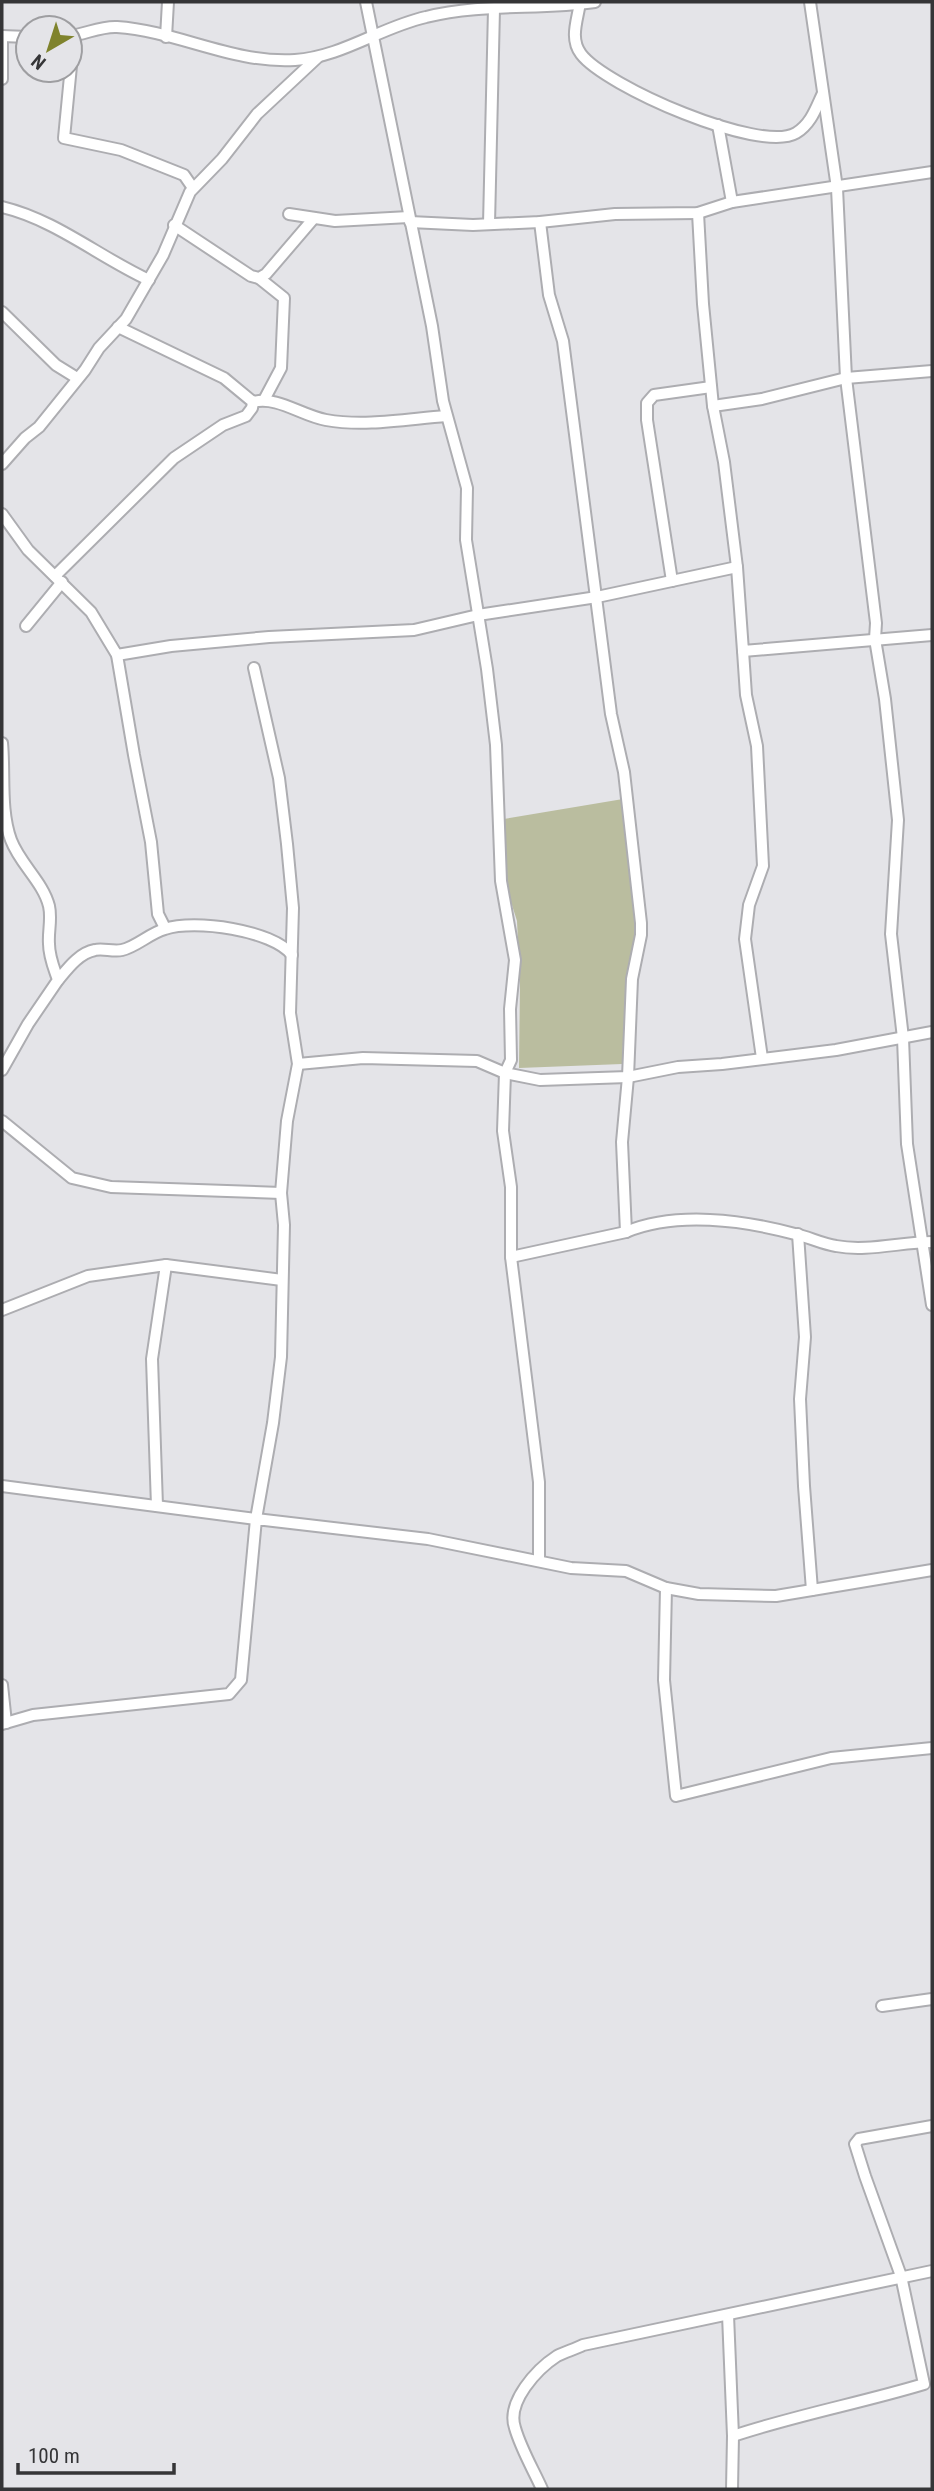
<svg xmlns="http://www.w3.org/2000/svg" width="934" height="2491" font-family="'Roboto Condensed',sans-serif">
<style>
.green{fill:#babd9f}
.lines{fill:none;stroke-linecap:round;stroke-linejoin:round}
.minor-casing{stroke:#adadb1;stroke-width:14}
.minor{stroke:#fff;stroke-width:10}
</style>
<rect width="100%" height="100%" fill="#e4e4e8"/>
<polygon class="green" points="623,799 636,937 626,985 622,1064 519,1068 520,984 517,921 506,886 504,819"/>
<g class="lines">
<g class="minor-casing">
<g id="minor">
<polyline points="366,2 432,326 443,401 467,488 466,540 487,669 496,745 501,881 515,960 510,1009 511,1060 505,1073 503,1131 511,1187 511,1257 539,1482 539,1561"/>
<path d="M 580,2 C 578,19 569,38 581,54 C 605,86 760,154 796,133 C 811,124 816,108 823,93"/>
<polyline points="810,2 837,188 846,378 876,623 875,639 885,699 898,820 891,934 903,1038 907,1144 932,1305"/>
<polyline points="74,35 64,138 121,150 184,175 193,188"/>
<polyline points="2,36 28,37"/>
<path d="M 70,36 C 86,34 101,26 117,27 C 177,31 234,64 295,60 C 342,57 381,27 426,17 C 481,3 539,10 595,2"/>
<polyline points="166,37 168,2"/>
<polyline points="2,79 2,36"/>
<polyline points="718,125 732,202"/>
<path d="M 2,207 C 56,220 99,257 149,280"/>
<polyline points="698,213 703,304 713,406 724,462 737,567"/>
<polyline points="289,214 335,221 409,217"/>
<polyline points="410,222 473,225 540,222 615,214 698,213 732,202 932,172"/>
<polyline points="540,222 549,295 563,341 611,714 624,772 641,923 641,935 632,979 628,1077 622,1142 626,1232"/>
<polyline points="489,224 494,9"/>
<polyline points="174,225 251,276 259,278 266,274 314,218"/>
<polyline points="259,278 284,298 281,368 264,400"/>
<polyline points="2,312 56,365 77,378"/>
<path d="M 253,402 C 278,396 300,415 326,420 C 365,427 407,419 446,416"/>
<polyline points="713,406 762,399 846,378 932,371"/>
<polyline points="2,464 25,438 39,427 85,370 99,348 126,319 163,255 190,192 222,159 257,114 318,57"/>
<polyline points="2,514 28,550 91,612 117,655 134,755 151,842 158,914 165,928"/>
<polyline points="55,576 174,458 223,425 246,416 252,408 253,402 224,378 118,327"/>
<polyline points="672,581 647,420 647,403 654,395 711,387"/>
<polyline points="26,626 62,582"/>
<polyline points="743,651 746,695 757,746 763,866 749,905 745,939 762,1058"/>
<polyline points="117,655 171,646 269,637 414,630 478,615 597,597 737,567 743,651 932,635"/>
<path d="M 2,743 C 5,774 0,810 11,840 C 20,864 43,882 49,906 C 52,919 48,931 49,944 C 49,957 54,968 58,980 L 28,1024 L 2,1070"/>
<path d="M 58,980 C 68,968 79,953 95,950 C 103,948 113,952 122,950 C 136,947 150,933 165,929 C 194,919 273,930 292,955"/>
<polyline points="298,1064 363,1058 477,1061 505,1073 540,1080 628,1077 678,1067 722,1064 836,1050 932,1032"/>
<polyline points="2,1121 72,1178 111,1187 281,1193"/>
<polyline points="798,1234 805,1337 800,1399 804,1486 812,1590"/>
<path d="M 511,1257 L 626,1232 C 676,1211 743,1220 795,1234 C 809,1237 822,1244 836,1246 C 867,1252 901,1242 932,1242"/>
<polyline points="2,1310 88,1276 166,1265 282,1280"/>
<polyline points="2,1486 256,1519 273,1423 281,1357 284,1225 281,1193 287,1121 298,1064 290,1013 293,908 287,844 279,778 254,668"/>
<polyline points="157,1506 152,1359 166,1265"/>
<polyline points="666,1588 664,1680 676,1796 831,1758 932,1748"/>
<polyline points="2,1685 6,1723"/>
<polyline points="2,1724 33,1715 229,1694 241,1680 256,1519 428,1539 571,1568 626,1571 666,1588 699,1594 776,1596 932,1570"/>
<polyline points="882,2006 932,1999"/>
<polyline points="728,2315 733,2436"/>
<path d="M 542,2489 C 533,2469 521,2449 515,2428 C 506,2402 537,2369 557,2356 C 565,2352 575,2349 583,2345 L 932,2271"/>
<path d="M 732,2489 L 733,2436 C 796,2415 861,2403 924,2384 L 901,2276 L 865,2176 L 855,2144 L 859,2139 L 932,2126"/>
</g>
</g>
<use href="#minor" class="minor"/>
</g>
<rect width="934" height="2491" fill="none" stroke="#353537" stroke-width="7"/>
<g transform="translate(49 49) rotate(219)"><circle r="33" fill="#e4e4e8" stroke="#9e9ea1" stroke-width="2"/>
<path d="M0-5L12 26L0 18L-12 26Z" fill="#7f832d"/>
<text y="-10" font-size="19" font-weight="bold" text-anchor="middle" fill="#353537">N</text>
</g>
<path d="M18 2463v10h156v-10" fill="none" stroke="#353537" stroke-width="3.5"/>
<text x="28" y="2463" font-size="21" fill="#353537" stroke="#e4e4e8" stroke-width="5" paint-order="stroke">100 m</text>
</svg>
